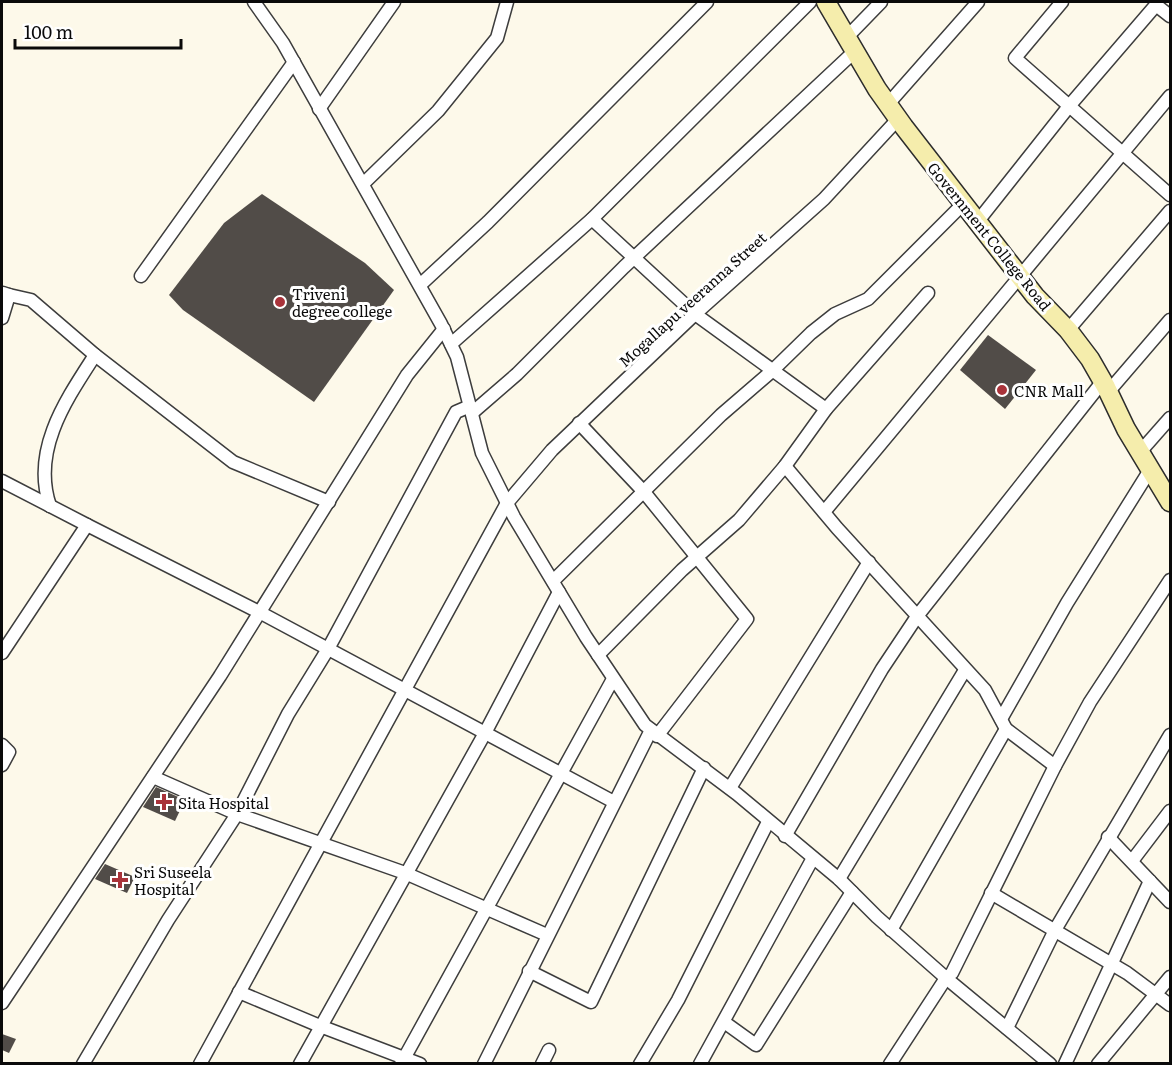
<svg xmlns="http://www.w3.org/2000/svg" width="1172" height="1065" font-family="Literata,serif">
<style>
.building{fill:#514c48}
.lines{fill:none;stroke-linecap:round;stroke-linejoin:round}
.street-casing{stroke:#3d3d3d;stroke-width:15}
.secondary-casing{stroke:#2c2c2c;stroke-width:21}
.street{stroke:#fff;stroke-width:12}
.secondary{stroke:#f5edac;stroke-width:18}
.poi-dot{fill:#a9333a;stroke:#fff;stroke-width:2}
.labels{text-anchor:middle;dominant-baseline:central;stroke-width:6;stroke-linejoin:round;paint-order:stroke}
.street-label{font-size:15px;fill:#0a0a0a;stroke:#fff}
.poi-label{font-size:15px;fill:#0a0a0a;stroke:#fff;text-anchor:start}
</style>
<rect width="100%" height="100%" fill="#fdf9ea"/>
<g class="building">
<polygon points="262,194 365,263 394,290 314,402 183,310 169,295 224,223"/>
<polygon points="988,335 1036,370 1005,409 960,370"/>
<polygon points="156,787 185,800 175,821 143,807"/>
<polygon points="105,864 135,877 127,893 95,879"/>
<polygon points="2,1034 16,1039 9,1053 2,1050"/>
</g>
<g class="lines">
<g class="street-casing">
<g id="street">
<polyline points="254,2 283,43 441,324 457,357 482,453 514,517 586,637 645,725 737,794 839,879 877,917 946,978 1050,1064"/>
<polyline points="1062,2 1015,58 1170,195"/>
<polyline points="847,37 881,2"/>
<polyline points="888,104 978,2"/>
<polyline points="319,109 394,2"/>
<polyline points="363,184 438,111 497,38 507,2"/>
<polyline points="592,219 695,314 826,409"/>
<polyline points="978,221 1070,105 1156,5 1170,16"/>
<polyline points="141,276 294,62"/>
<polyline points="420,285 488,222 707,2"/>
<polyline points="9,295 31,300 95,355 233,462 329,502"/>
<polyline points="2,318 9,295 3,293"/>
<polyline points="1068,330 1170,211"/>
<polyline points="451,344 592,219 810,2"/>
<polyline points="1109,391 1170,320"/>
<polyline points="472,413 517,374 624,267 855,51"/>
<polyline points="579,423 644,492 747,619 657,736"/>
<polyline points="1140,452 1170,418"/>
<polyline points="785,466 837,528 985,690 1006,729 1055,766"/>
<polyline points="2,481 87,525"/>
<path d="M 50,506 C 31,450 66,400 95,355"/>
<polyline points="824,512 1170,96"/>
<polyline points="553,581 721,415 772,371 811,333 835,314 868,299 964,203"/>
<polyline points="2,653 87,525 261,613 614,802"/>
<polyline points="598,655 682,570 739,520 785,466 826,409 928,293"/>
<polyline points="1001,719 1067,603 1150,470"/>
<polyline points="2,745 9,752 2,765"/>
<polyline points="153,777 237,814 405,873 547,935"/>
<polyline points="730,788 869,562"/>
<polyline points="785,836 882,669 918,615 1103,381"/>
<polyline points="1108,837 1170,902"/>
<polyline points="1132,861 1170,811"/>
<polyline points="839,879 965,670"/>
<polyline points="991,893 1127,973 1170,1005"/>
<polyline points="891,930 1006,729"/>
<polyline points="529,971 591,1002 704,768"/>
<polyline points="239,992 320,1026 420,1064"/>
<polyline points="2,1003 220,676 407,375 444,329"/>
<polyline points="724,1022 756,1045 852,892"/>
<polyline points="1007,1028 1055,930 1170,735"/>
<polyline points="83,1064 168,920 237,814 288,714 328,649 456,412 470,406"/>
<polyline points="200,1064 507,503 552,450 695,314 824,199 898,119"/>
<polyline points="300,1064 485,733 559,592"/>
<polyline points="401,1064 613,679"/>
<polyline points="484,1064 651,730"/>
<polyline points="542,1064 549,1050"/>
<polyline points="640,1064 678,1000 768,822"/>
<polyline points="700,1064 813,858"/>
<polyline points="890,1064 946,978 952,973 1055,766 1090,702 1170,580"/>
<polyline points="1065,1064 1150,881"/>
<polyline points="1098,1064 1170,977"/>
</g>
</g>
<g class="secondary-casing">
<polyline id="secondary" points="826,2 877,89 904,127 1035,296 1068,330 1090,359 1106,387 1126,429 1170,502"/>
</g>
<use href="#street" class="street"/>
<use href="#secondary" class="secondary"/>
</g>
<g class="poi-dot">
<circle cx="280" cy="302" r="6"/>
<circle cx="1002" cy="390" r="6"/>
<path d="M161 793h6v6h6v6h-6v6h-6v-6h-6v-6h6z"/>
<path d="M117 871h6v6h6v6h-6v6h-6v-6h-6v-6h6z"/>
</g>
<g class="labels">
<g class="street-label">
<text transform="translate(990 236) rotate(51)">Government College Road</text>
<text transform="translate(692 299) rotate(-42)">Mogallapu veeranna Street</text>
</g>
<g class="poi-label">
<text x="292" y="293">Triveni<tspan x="292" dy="17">degree college</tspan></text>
<text x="1014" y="390">CNR Mall</text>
<text x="178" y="802">Sita Hospital</text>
<text x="134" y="871">Sri Suseela<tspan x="134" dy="17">Hospital</tspan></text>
</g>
</g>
<rect width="1172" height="1065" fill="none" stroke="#0a0a0a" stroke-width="6"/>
<path d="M15 39v9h166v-9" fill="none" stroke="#0a0a0a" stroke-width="3"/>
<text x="24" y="39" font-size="18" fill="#0a0a0a" stroke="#ffffff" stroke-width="4.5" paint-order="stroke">100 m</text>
</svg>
